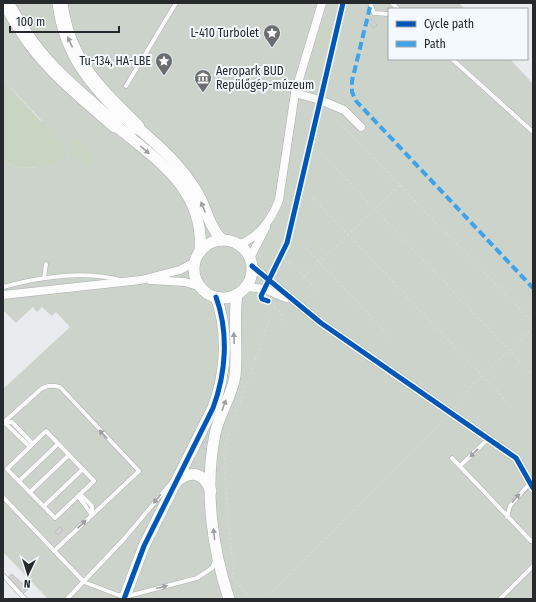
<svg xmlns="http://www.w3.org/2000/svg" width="536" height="602" font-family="'Fira Sans Condensed',sans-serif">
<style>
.green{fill:#ccd3ca}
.forest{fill:#c9d4c3}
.building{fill:#d1d1d1;stroke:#c2c3c3}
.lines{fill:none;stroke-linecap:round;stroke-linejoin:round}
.lane-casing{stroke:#acaeb0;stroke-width:5}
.street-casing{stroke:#acaeb0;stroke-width:9}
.secondary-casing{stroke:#acaeb0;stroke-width:12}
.highway-casing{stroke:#acaeb0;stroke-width:16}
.path{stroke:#d6d8d8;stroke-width:1.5;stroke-dasharray:2 3;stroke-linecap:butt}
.lane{stroke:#fcfcfd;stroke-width:4}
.street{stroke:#fcfcfd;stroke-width:8}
.secondary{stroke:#fcfcfd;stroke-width:11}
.highway{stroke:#fcfcfd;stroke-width:15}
.quiet{stroke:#3ea3eb;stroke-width:4;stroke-dasharray:8 4;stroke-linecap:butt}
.cycleway-casing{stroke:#f4f9fe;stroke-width:8}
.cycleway{stroke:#0057b8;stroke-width:5}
.oneway{fill:#9c9e9f}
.labels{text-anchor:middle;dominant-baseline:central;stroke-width:4;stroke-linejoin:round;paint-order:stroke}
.poi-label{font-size:12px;fill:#272a2c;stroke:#f4f9fe;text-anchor:end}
</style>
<rect width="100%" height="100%" fill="#e9ecef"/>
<polygon class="green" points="3,3 459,3 465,9 389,9 389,59 510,59 533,84 533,599 48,599 3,552 3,389 70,327 56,312 52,316 42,307 37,312 33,307 16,323 3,310 3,161 20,168 39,167 41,120 3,80"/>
<g class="forest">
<polygon points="322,25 328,25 330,34 324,48 317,48"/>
<polygon points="315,57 320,57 315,81 315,98 306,93"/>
<polygon points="3,80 62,144 66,158 39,167 20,168 3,161"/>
<polygon points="77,140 86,146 96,161 88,168 70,154 73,144"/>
</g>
<g class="building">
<polygon points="371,19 377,25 374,28 368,22"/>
<polygon points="205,441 210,444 207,450 202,447"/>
<polygon points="60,527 63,530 58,535 55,532"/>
<polygon points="12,574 28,589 23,594 7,578"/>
</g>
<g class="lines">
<g class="lane-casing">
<g id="lane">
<polyline points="370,3 374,13 389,14"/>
<polyline points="392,3 398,9"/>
<polyline points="452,59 533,132"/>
<polyline points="126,86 176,3"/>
<polyline points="44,278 46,264"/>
<path d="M 3,287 C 40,277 82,270 120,280"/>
<polyline points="4,422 12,422 33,444"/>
<polyline points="4,422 30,447"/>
<path d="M 3,423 L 41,389 C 47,385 52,385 60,387 L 139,471 L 54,551"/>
<polygon points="46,431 94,481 55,518 7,469"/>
<polyline points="452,458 531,541"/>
<polyline points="460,466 488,439"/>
<polyline points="19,481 58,444"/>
<polyline points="30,492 69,455"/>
<polyline points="80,494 92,506 92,515"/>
<polyline points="78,496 92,515"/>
<polyline points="3,497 84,582 118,595 132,595 197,578 212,568 215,561"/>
<polyline points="44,506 83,469"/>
<polyline points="507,517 510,506 530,483"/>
<polyline points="3,575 25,599"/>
<polyline points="67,599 124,539 171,483"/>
<polyline points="500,599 533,566"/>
</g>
</g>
<g class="street-casing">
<g id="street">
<polyline points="295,93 320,100 344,110 361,127"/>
<path d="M 238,245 C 258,238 272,219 279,200 L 295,93 L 322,3"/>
<polyline points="250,258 266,227"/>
<polyline points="252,266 321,323 516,458 533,488"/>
<polyline points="150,280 185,282 201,287"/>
<polyline points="246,287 265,289 286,298"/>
<polyline points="3,295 141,280 180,270 195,262"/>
</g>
</g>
<g class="secondary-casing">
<g id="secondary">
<path d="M 115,125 C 158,161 205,189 200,252"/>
<path d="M 137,127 C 160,147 181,165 197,192 C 207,209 208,225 222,240"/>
<circle cx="223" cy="269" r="29"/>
<path d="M 175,483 C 191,469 203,472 211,491"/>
<path d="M 124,599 L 144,546 L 213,408 C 226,373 229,333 216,297"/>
<path d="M 229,599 C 212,548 204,488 215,434 C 219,414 232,396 235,376 C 238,349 233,322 237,294"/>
</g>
</g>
<g class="highway-casing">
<g id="highway">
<path d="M 6,3 C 14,17 22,31 32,44 C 55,75 87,100 115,125"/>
<path d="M 60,3 C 67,60 98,89 137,127"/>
</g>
</g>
<g class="path">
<polyline points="338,121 533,323"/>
<polyline points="322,154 533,375"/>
<polyline points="313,198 511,406"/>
<polyline points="303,245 392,339"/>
<polyline points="279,262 291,263 317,290"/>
<polyline points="304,277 401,184"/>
<polyline points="274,308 280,311 283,321"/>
<polyline points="455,408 470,387 533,328"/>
<polyline points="249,599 247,594 234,579 225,481 224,448 275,303 268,301"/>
<polyline points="265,599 446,418"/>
</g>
<use href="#lane" class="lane"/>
<use href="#street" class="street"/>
<use href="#secondary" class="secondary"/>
<use href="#highway" class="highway"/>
<polyline class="quiet" points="370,7 352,81 352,92 356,101 533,288"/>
<g class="cycleway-casing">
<g id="cycleway">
<polyline points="252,266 321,323 516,458 533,488"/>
<polyline points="268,301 262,299 261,296 287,243 343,3"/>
<path d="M 124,599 L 144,546 L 213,408 C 226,373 229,333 216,297"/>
</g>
</g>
<use href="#cycleway" class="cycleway"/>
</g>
<defs><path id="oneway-solid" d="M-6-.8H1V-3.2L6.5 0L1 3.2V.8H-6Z"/></defs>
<g class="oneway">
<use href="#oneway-solid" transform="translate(70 42) rotate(-114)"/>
<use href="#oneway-solid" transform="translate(145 150) rotate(40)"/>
<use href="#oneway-solid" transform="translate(203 207) rotate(-112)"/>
<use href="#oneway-solid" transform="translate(234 338) rotate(-92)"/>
<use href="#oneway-solid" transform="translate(224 405) rotate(-70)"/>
<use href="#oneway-solid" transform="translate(103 434) rotate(-133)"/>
<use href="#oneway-solid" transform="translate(474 453) rotate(136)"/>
<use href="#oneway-solid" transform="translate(516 498) rotate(-48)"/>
<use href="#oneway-solid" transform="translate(157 499) rotate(129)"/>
<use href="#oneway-solid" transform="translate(82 524) rotate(-43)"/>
<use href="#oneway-solid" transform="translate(214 534) rotate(-96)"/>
<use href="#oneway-solid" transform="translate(162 587) rotate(-15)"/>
</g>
<defs>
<g id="sight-pin" transform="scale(0.9)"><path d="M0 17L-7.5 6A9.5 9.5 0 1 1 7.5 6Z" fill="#6b6e70" stroke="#f4f9fe"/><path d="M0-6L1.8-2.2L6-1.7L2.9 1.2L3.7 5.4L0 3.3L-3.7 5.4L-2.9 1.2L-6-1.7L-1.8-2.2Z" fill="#fff"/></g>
<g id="museum-pin" transform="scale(0.9)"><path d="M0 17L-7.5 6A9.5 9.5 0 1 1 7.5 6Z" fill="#6b6e70" stroke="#f4f9fe"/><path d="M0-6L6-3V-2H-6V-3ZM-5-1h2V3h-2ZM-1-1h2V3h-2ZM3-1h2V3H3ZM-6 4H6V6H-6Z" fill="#fff"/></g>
</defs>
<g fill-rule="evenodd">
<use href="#sight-pin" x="272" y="33"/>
<use href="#sight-pin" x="164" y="61"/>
<use href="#museum-pin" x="203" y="78"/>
</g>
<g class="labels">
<g class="poi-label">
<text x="259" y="33">L-410 Turbolet</text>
<text x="151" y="61">Tu-134, HA-LBE</text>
<text x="216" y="71" text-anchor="start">Aeropark BUD<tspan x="216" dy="14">Repülőgép-múzeum</tspan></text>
</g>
</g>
<rect width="536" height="602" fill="none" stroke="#272a2c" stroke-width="8"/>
<rect x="388" y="8" width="140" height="52" fill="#f4f9fe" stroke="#a2a6aa"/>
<rect x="396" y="21" width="20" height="6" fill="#0057b8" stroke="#a2a6aa"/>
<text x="424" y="28" font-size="12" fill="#272a2c">Cycle path</text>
<rect x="396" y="41" width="20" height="6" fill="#3ea3eb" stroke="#a2a6aa"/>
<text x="424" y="48" font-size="12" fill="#272a2c">Path</text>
<g transform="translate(28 574) rotate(184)" stroke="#f4f9fe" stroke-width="3" paint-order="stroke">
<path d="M0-3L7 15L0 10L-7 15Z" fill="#272a2c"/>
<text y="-6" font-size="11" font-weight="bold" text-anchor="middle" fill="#272a2c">N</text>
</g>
<path d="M10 26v6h109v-6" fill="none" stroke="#272a2c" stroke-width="2"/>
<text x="16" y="26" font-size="12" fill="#272a2c" stroke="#f4f9fe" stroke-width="3" paint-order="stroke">100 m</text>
</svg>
